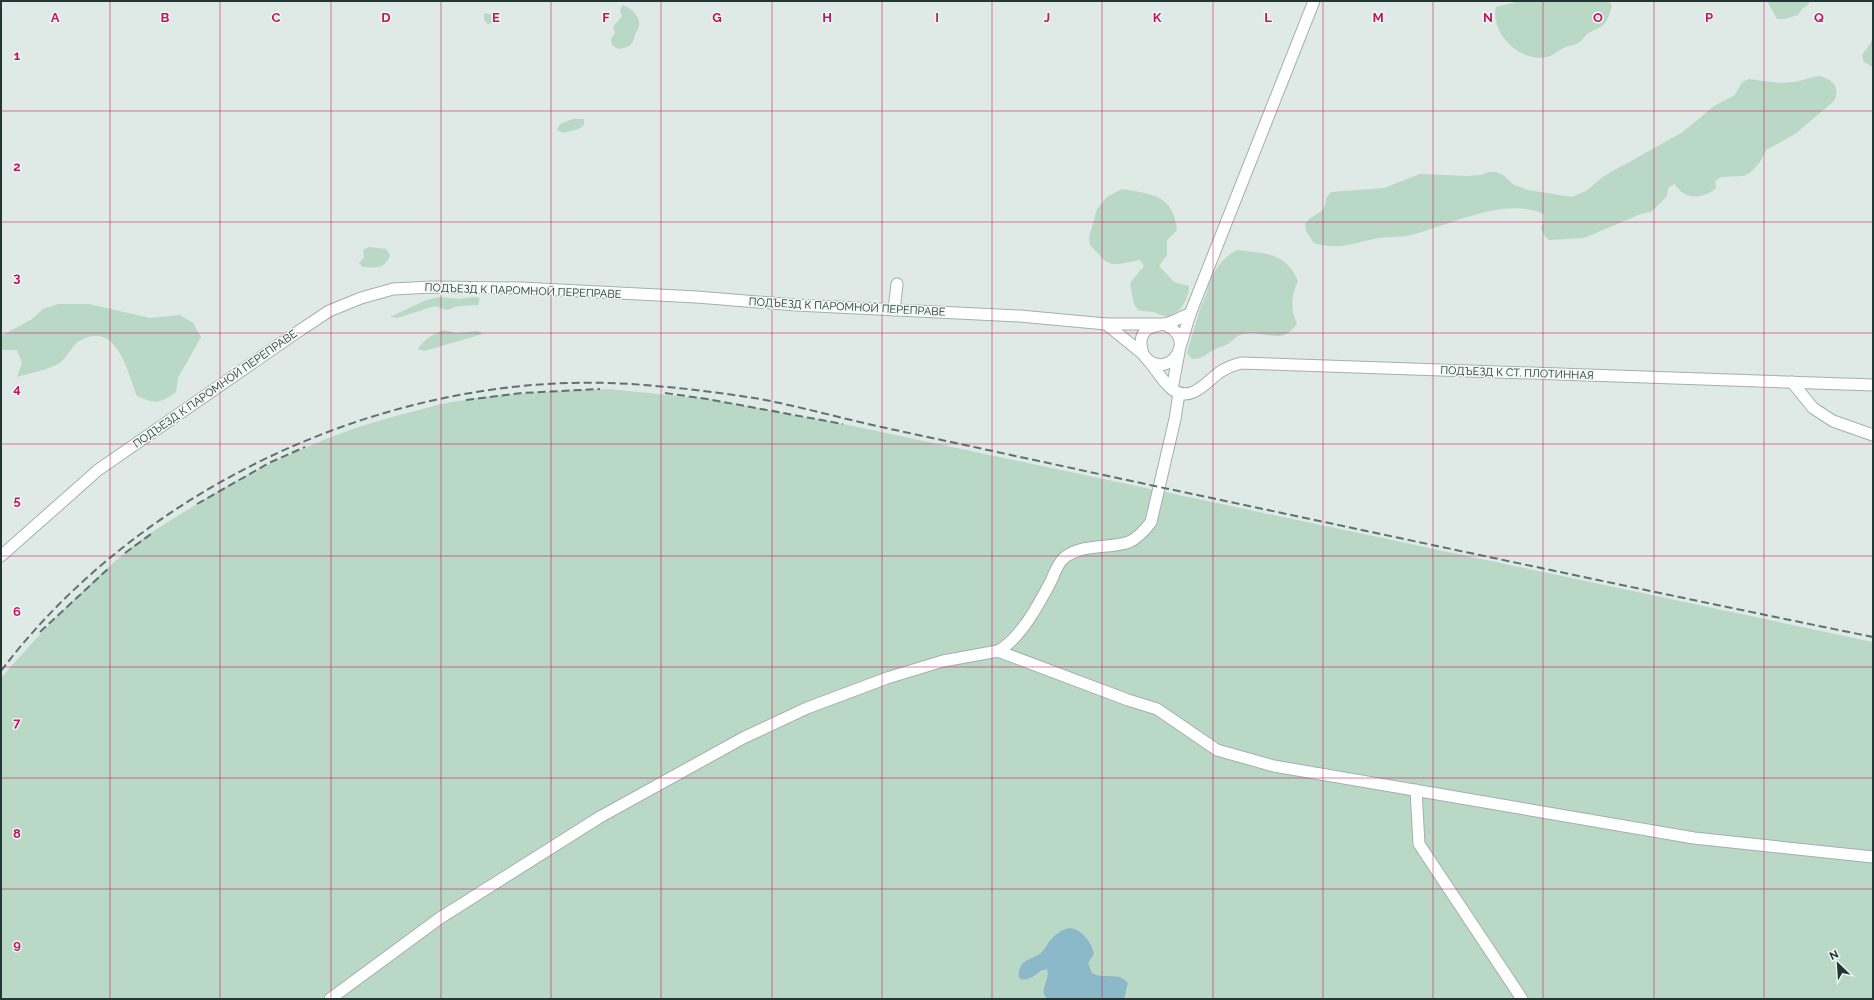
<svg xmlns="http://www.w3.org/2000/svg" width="1874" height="1000" font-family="Raleway,sans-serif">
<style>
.green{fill:#b9d8c5}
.water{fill:#8bb9c9}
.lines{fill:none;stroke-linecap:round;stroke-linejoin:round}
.minor-casing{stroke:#a3b0ac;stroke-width:13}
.minor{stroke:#fff;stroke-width:11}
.rail{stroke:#5c736f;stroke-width:2;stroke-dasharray:8 4;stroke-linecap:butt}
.grid{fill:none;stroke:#c2185b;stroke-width:1;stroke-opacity:0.55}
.labels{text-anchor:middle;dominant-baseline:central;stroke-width:3;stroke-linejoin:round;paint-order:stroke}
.street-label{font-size:11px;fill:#223733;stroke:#eff6f3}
.grid-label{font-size:13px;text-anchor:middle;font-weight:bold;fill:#c2185b;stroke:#eff6f3;stroke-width:3;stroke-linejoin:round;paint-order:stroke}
</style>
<rect width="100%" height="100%" fill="#dfe9e5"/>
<g class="green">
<path d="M 1520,1 L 1608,1 L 1612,5 C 1610,11 1609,19 1604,24 C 1601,28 1595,29 1591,32 C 1586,34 1584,38 1580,42 C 1576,45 1572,45 1568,46 C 1561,48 1554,55 1547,57 C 1519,63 1490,32 1496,7 Z"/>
<polygon points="1767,1 1810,1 1808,5 1802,9 1798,15 1784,19 1777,19"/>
<path d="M 623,5 C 631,8 641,17 639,26 C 639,29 636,31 635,35 C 632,46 630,47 618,49 L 612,45 L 611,39 L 615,33 L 613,27 L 622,16 L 620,10 Z"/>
<polygon points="484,13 494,15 494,23 488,24 484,20"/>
<polygon points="1873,36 1873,67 1864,62 1862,55 1870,44"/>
<path d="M 1818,76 C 1832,78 1841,87 1834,101 L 1795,134 L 1766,150 L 1760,162 L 1750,173 L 1743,176 L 1721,177 L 1715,181 L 1716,188 C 1709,195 1693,200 1683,193 C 1680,191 1677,187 1674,184 L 1668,188 L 1667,196 L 1652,211 L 1638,215 L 1584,238 L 1549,240 L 1544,235 L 1541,228 L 1544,222 L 1544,214 C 1505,196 1450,225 1411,235 C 1399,238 1386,236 1374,239 C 1350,244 1339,250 1314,243 L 1306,231 L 1305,224 C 1314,212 1326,215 1326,198 L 1331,192 L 1384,188 L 1420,174 L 1467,176 L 1481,175 L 1488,172 L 1496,172 L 1503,175 L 1514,185 L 1528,190 L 1572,197 L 1586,191 L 1604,176 L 1683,132 L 1714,106 L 1735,95 L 1742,82 L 1749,79 L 1779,83 L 1795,82 Z"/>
<polygon points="573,119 584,119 584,125 579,129 563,133 557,130 560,124"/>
<path d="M 1122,189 C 1151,194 1173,194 1177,230 L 1167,240 L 1167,255 L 1159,266 L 1174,282 L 1189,286 C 1189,299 1180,315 1166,316 C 1162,316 1157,313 1153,312 C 1148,311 1143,312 1138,310 L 1134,304 L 1130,283 L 1144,266 L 1140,260 L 1119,264 L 1112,264 L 1105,261 L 1090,245 L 1089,237 L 1097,209 L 1107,197 Z"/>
<path d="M 369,247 L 386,249 L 390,255 C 385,269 376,268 363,267 L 359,263 L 364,257 L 363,250 Z"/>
<path d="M 1238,250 C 1267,254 1285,252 1298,281 C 1291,295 1290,310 1297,323 C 1282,350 1258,325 1238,336 C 1234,338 1232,341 1228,344 C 1224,346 1219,347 1214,350 C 1206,354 1203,359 1192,359 L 1187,353 L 1199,312 L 1207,292 C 1209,276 1223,255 1238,250 Z"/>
<polygon points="439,297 459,299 473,297 480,298 478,305 459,306 447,310 435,306 397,318 390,317 426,300"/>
<path d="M 58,304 L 89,304 L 150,318 L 180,315 L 193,323 L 201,337 L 178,378 L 176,392 C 160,404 155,404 137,396 C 127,371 117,319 79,341 C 71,346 67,359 58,364 C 47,370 30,373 17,377 L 22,363 L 17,350 L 1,350 L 1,336 L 32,319 L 43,309 Z"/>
<path d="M 444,330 L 456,333 L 477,331 L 483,334 L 424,351 L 418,349 C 424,339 433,334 444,330 Z"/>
<path d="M 609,389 L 707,399 L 853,426 L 1873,642 L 1873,999 L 1,999 L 1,678 C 40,633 81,590 127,551 C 147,534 171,520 194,506 C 262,464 333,431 411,412 C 425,409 438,404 452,402 C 504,393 557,391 609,389 Z"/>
</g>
<path class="water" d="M 1069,928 C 1081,928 1092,943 1094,954 L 1088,963 L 1092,973 C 1103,980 1118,971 1128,983 L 1124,999 L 1048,999 C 1037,991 1051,980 1047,969 L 1040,971 C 1035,977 1016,987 1019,971 C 1022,958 1035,959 1042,952 C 1045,949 1047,945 1049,942 C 1054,935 1061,930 1069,928 Z"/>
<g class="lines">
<g class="minor-casing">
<g id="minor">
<polyline points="894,310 897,284"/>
<polyline points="1106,324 1143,354"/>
<polyline points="1181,344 1190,314 1314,1"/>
<path d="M 1148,360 C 1156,369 1163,382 1172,389 C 1191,404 1207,381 1220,372 C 1227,367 1234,365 1241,363 L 1873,385"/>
<polyline points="1792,382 1813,408 1833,421 1873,435"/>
<polyline points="1172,389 1179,352"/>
<path d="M 1,556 L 98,470 L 290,337 L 329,311 L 361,298 L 393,289 L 432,287 L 521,288 L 697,297 L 796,305 L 1020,316 L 1106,324 L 1163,324 C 1199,336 1171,379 1148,360 C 1143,356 1141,349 1141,343 C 1141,329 1152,326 1164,324 C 1173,322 1181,317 1190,314"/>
<polyline points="998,651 1128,700 1157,709 1217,750 1274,766 1694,838 1873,857"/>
<polyline points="1416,790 1419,844 1522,999"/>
<path d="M 330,999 L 440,918 L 600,817 L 743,738 L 807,708 L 887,678 L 943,661 L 998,651 C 1021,638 1039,604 1051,581 C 1054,575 1058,562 1064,558 C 1082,543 1109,549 1129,542 C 1138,538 1145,530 1151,522 L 1175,419 L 1179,393"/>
</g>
</g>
<use href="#minor" class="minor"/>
<g class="rail">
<polyline points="665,393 707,399 843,424"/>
<polyline points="466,400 522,393 600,389"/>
<polyline points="197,504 269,463 305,447"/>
<polyline points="125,553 151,534"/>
<polyline points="40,632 110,567"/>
<path d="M 1,671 C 143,483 396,369 631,384 C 674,387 718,392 760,399 C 802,407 844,419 886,428 C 974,447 1062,466 1150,485 C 1391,536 1632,588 1873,637"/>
</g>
</g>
<path class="grid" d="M 110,1 L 110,999M 220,1 L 220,999M 331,1 L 331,999M 441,1 L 441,999M 551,1 L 551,999M 661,1 L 661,999M 772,1 L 772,999M 882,1 L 882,999M 992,1 L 992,999M 1102,1 L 1102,999M 1213,1 L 1213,999M 1323,1 L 1323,999M 1433,1 L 1433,999M 1543,1 L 1543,999M 1654,1 L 1654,999M 1764,1 L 1764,999M 1,111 L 1873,111M 1,222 L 1873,222M 1,333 L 1873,333M 1,444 L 1873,444M 1,556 L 1873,556M 1,667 L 1873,667M 1,778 L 1873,778M 1,889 L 1873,889"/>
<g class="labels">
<g class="street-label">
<text transform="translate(523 291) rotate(2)">ПОДЪЕЗД К ПАРОМНОЙ ПЕРЕПРАВЕ</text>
<text transform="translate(847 307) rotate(3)">ПОДЪЕЗД К ПАРОМНОЙ ПЕРЕПРАВЕ</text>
<text transform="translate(1517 373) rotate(2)">ПОДЪЕЗД К СТ. ПЛОТИННАЯ</text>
<text transform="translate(215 389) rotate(-35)">ПОДЪЕЗД К ПАРОМНОЙ ПЕРЕПРАВЕ</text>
</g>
</g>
<g class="grid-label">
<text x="55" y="22">A</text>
<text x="165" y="22">B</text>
<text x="276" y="22">C</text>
<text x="386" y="22">D</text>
<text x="496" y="22">E</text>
<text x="606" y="22">F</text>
<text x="717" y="22">G</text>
<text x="827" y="22">H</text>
<text x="937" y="22">I</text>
<text x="1047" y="22">J</text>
<text x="1157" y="22">K</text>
<text x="1268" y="22">L</text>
<text x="1378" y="22">M</text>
<text x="1488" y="22">N</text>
<text x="1598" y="22">O</text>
<text x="1709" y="22">P</text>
<text x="1819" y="22">Q</text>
<text x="17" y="60">1</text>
<text x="17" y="171">2</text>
<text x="17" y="282">3</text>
<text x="17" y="393">4</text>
<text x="17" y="505">5</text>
<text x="17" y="616">6</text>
<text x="17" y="727">7</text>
<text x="17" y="838">8</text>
<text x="17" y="949">9</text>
</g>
<rect width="1874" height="1000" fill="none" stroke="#223733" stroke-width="4"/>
<g transform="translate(1838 964) rotate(335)" stroke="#eff6f3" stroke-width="3" paint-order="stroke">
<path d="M0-3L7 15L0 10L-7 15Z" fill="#223733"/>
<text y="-6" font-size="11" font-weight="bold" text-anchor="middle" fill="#223733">N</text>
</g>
</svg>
